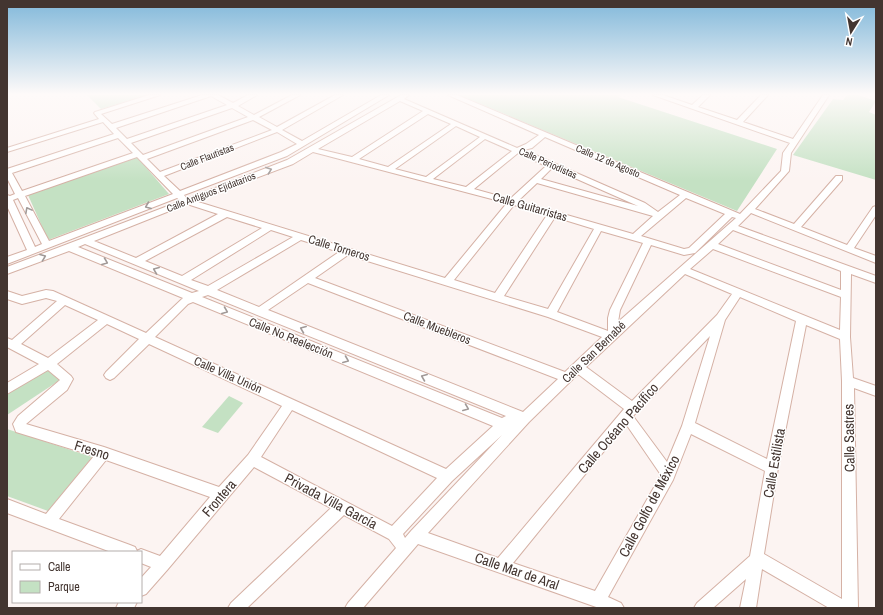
<svg xmlns="http://www.w3.org/2000/svg" width="883" height="615" font-family="'Archivo Narrow',sans-serif">
<style>
.green{fill:#c4e1c3}
.lines{fill:none;stroke-linecap:round;stroke-linejoin:round}
.minor-casing{stroke:#d5b1a5;stroke-width:2}
.minor{fill:#fff;fill-rule:evenodd}
.oneway{stroke:#a19a98}
.labels{text-anchor:middle;dominant-baseline:central;stroke-width:3;stroke-linejoin:round;paint-order:stroke}
.far-street-label{font-size:10px;fill:#433530;stroke:#fff}
.street-label{font-size:12px;fill:#433530;stroke:#fff}
.near-street-label{font-size:14px;fill:#433530;stroke:#fff}
</style>
<rect width="100%" height="100%" fill="#fcf4f2"/>
<g class="green">
<polygon points="87,95 148,95 101,109"/>
<polygon points="459,95 620,95 618,97 777,149 737,211"/>
<polygon points="847,95 858,95 876,101 869,112 876,115 876,180 793,155 833,99 843,100"/>
<polygon points="137,157 169,194 48,240 28,195"/>
<polygon points="45,369 63,378 7,415 7,392"/>
<polygon points="229,396 243,403 218,433 202,427"/>
<polygon points="7,429 92,457 48,511 7,496"/>
</g>
<g class="lines">
<g class="minor-casing">
<g id="minor">
<path d="M 149,95 L 160,95 L 101,114 L 112,124 L 202,95 L 218,95 L 233,103 L 248,95 L 257,95 L 238,106 L 254,115 L 292,95 L 300,95 L 259,117 L 277,127 L 335,95 L 343,95 L 282,130 L 302,141 L 381,95 L 389,95 L 287,156 L 184,195 L 187,199 L 287,160 L 401,95 L 409,95 L 404,99 L 517,148 L 526,144 L 539,135 L 448,95 L 457,95 L 740,214 L 781,171 L 783,153 L 790,143 L 653,95 L 663,95 L 692,105 L 703,95 L 710,95 L 698,107 L 737,120 L 761,95 L 768,95 L 743,122 L 793,139 L 823,95 L 829,95 L 791,153 L 789,171 L 755,209 L 794,224 L 836,176 L 842,176 L 842,180 L 801,227 L 847,245 L 873,207 L 876,206 L 876,215 L 854,248 L 876,256 L 876,263 L 751,213 L 738,226 L 876,276 L 876,283 L 851,274 L 850,337 L 853,378 L 876,386 L 876,396 L 854,388 L 858,608 L 829,608 L 762,569 L 756,608 L 740,608 L 746,579 L 713,608 L 694,608 L 697,603 L 750,556 L 765,471 L 691,434 L 673,480 L 608,597 L 621,603 L 624,608 L 599,608 L 418,544 L 363,608 L 345,608 L 348,603 L 396,548 L 389,539 L 344,515 L 247,608 L 228,608 L 231,603 L 331,508 L 254,467 L 168,569 L 146,594 L 141,596 L 141,578 L 151,567 L 141,563 L 141,552 L 111,552 L 7,513 L 7,499 L 46,514 L 94,456 L 16,432 L 13,424 L 18,416 L 60,380 L 48,370 L 7,394 L 7,383 L 39,364 L 7,347 L 7,338 L 12,340 L 57,301 L 46,298 L 22,304 L 7,299 L 7,291 L 22,296 L 46,290 L 53,291 L 146,333 L 183,298 L 69,251 L 7,274 L 7,267 L 181,201 L 177,198 L 7,264 L 7,257 L 27,250 L 7,206 L 7,195 L 10,196 L 15,194 L 7,178 L 7,169 L 114,134 L 103,122 L 7,152 L 7,148 L 99,119 L 94,113 L 95,112 ZM 211,96 L 227,105 L 127,139 L 116,128 ZM 400,101 L 423,111 L 352,157 L 318,149 ZM 232,108 L 248,117 L 143,155 L 131,143 ZM 428,114 L 451,124 L 388,167 L 359,159 ZM 253,120 L 272,130 L 160,172 L 147,159 ZM 456,126 L 480,137 L 426,177 L 395,169 ZM 277,132 L 297,144 L 281,152 L 180,191 L 164,176 ZM 545,137 L 680,195 L 658,212 L 645,203 L 524,150 L 532,148 ZM 118,138 L 133,153 L 22,191 L 12,173 ZM 485,139 L 512,151 L 466,187 L 433,179 ZM 313,152 L 507,203 L 445,278 L 195,201 L 293,164 ZM 518,153 L 546,166 L 510,199 L 474,189 ZM 137,157 L 173,194 L 49,241 L 25,196 ZM 552,168 L 638,206 L 541,179 ZM 537,183 L 653,216 L 633,234 L 518,201 ZM 18,198 L 42,244 L 35,247 L 13,200 ZM 686,198 L 725,214 L 689,248 L 684,249 L 641,236 ZM 187,204 L 218,214 L 136,258 L 94,241 ZM 514,205 L 547,215 L 495,293 L 454,280 ZM 227,217 L 262,228 L 182,276 L 145,261 ZM 555,217 L 594,229 L 548,309 L 504,296 ZM 732,217 L 736,218 L 618,322 L 620,310 L 651,245 L 684,255 L 695,253 ZM 271,230 L 293,237 L 208,286 L 191,280 ZM 733,230 L 841,271 L 841,290 L 718,244 ZM 601,231 L 643,243 L 610,310 L 608,318 L 608,331 L 557,312 ZM 301,240 L 339,252 L 259,307 L 217,290 ZM 85,244 L 199,291 L 192,293 L 78,247 ZM 713,249 L 841,297 L 840,330 L 690,269 ZM 348,255 L 548,317 L 602,337 L 565,372 L 315,278 ZM 685,274 L 732,294 L 717,315 L 632,401 L 586,367 ZM 308,283 L 558,379 L 523,412 L 268,310 ZM 208,295 L 506,416 L 502,418 L 202,297 ZM 740,297 L 796,321 L 767,459 L 695,423 L 725,320 ZM 193,302 L 493,426 L 446,469 L 155,337 L 188,304 ZM 65,305 L 98,320 L 48,358 L 21,344 ZM 107,324 L 139,339 L 106,372 L 104,375 L 106,378 L 110,380 L 114,378 L 149,344 L 282,406 L 248,455 L 219,487 L 104,447 L 26,424 L 67,390 L 73,379 L 71,376 L 57,364 ZM 806,325 L 840,339 L 842,381 L 842,599 L 764,554 L 778,468 ZM 710,336 L 682,426 L 667,462 L 633,416 ZM 578,374 L 624,409 L 498,558 L 428,533 L 529,422 ZM 292,410 L 437,478 L 392,526 L 261,457 ZM 626,424 L 661,475 L 595,591 L 513,563 ZM 502,435 L 411,531 L 405,538 L 403,534 L 452,481 ZM 106,460 L 210,497 L 160,556 L 141,549 L 137,551 L 135,547 L 130,545 L 59,519 Z"/>
<polygon points="119,602 137,602 134,608 116,608"/>
</g>
</g>
<use href="#minor" class="minor"/>
</g>
<defs><path id="oneway-chevron" d="M-2-3.5L2.5 0L-2 3.5" fill="none" stroke-width="1.6" stroke-linecap="round" stroke-linejoin="round"/></defs>
<g class="oneway">
<use href="#oneway-chevron" transform="translate(269 170) rotate(-20)"/>
<use href="#oneway-chevron" transform="translate(148 206) rotate(159)"/>
<use href="#oneway-chevron" transform="translate(28 210) rotate(-118)"/>
<use href="#oneway-chevron" transform="translate(43 257) rotate(-21)"/>
<use href="#oneway-chevron" transform="translate(105 262) rotate(22)"/>
<use href="#oneway-chevron" transform="translate(156 270) rotate(-158)"/>
<use href="#oneway-chevron" transform="translate(225 311) rotate(22)"/>
<use href="#oneway-chevron" transform="translate(303 329) rotate(-158)"/>
<use href="#oneway-chevron" transform="translate(346 360) rotate(22)"/>
<use href="#oneway-chevron" transform="translate(424 377) rotate(-158)"/>
<use href="#oneway-chevron" transform="translate(466 408) rotate(22)"/>
</g>
<linearGradient id="sky" x2="0" y2="1"><stop stop-color="#81b8da"/><stop offset="0.52" stop-color="#fefaf9"/><stop offset="1" stop-color="#fefaf9" stop-opacity="0"/></linearGradient>
<rect width="883" height="181" fill="url(#sky)"/>
<g class="labels">
<g class="far-street-label">
<text transform="translate(207 157) rotate(-21)">Calle Flautistas</text>
<text transform="translate(608 161) rotate(23)">Calle 12 de Agosto</text>
<text transform="translate(548 163) rotate(24)">Calle Periodistas</text>
<text transform="translate(211 192) rotate(-21)">Calle Antiguos Ejidatarios</text>
</g>
<g class="street-label">
<text transform="translate(530 207) rotate(16)">Calle Guitarristas</text>
<text transform="translate(339 248) rotate(17)">Calle Torneros</text>
<text transform="translate(437 328) rotate(21)">Calle Muebleros</text>
<text transform="translate(291 338) rotate(22)">Calle No Reelección</text>
<text transform="translate(594 352) rotate(-44)">Calle San Bernabé</text>
<text transform="translate(228 375) rotate(24)">Calle Villa Unión</text>
</g>
<g class="near-street-label">
<text transform="translate(618 428) rotate(-49)">Calle Océano Pacífico</text>
<text transform="translate(849 438) rotate(-91)">Calle Sastres</text>
<text transform="translate(92 450) rotate(17)">Fresno</text>
<text transform="translate(774 463) rotate(-80)">Calle Estilista</text>
<text transform="translate(219 498) rotate(-49)">Frontera</text>
<text transform="translate(331 501) rotate(28)">Privada Villa García</text>
<text transform="translate(649 506) rotate(-62)">Calle Golfo de México</text>
<text transform="translate(517 571) rotate(19)">Calle Mar de Aral</text>
</g>
</g>
<rect width="883" height="615" fill="none" stroke="#433530" stroke-width="16"/>
<rect x="12" y="551" width="130" height="52" fill="#ffffff" stroke="#b4aeac"/>
<rect x="20" y="564" width="20" height="6" fill="#ffffff" stroke="#b4aeac"/>
<text x="48" y="571" font-size="12" fill="#433530">Calle</text>
<rect x="20" y="581" width="20" height="12" fill="#c4e1c3" stroke="#b4aeac"/>
<text x="48" y="591" font-size="12" fill="#433530">Parque</text>
<g transform="translate(851 32) rotate(191)" stroke="#ffffff" stroke-width="3" paint-order="stroke">
<path d="M0-3L7 15L0 10L-7 15Z" fill="#433530"/>
<text y="-6" font-size="11" font-weight="bold" text-anchor="middle" fill="#433530">N</text>
</g>
</svg>
